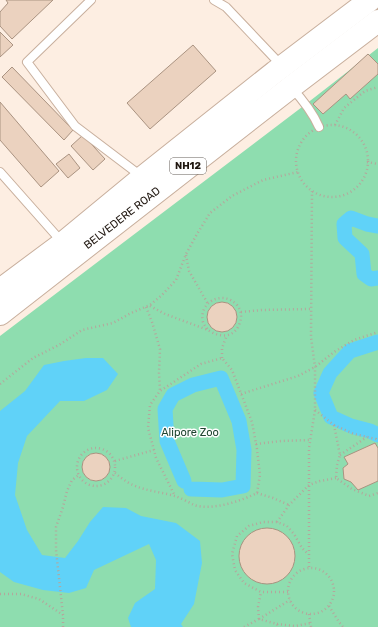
<svg xmlns="http://www.w3.org/2000/svg" width="378" height="627" font-family="Rubik,sans-serif">
<style>
.green{fill:#8eddaf}
.water{fill:#60d2f8}
.lines{fill:none;stroke-linecap:round;stroke-linejoin:round}
.canal{stroke:#60d2f8;stroke-width:15}
.building{fill:#ebd2bf;stroke:#aa9381}
.service-casing{stroke:#c8af9d;stroke-width:10}
.trunk-casing{stroke:#c8af9d;stroke-width:24}
.path{stroke:#b4a79c;stroke-width:2.5;stroke-dasharray:1 3;stroke-linecap:butt}
.service{stroke:#fff;stroke-width:8}
.trunk{stroke:#fff;stroke-width:22}
.labels{text-anchor:middle;dominant-baseline:central;stroke-width:3;stroke-linejoin:round;paint-order:stroke}
.shield{fill:#fefefe;stroke:#625c57;stroke-width:1}
.shield-label{font-size:10px;font-weight:bold;fill:#1f160f}
.street-label{font-size:11px;fill:#1f160f;stroke:#fefefe}
.park-label{font-size:11px;fill:#1d442f;stroke:#fefefe}
</style>
<rect width="100%" height="100%" fill="#fdeee2"/>
<polygon class="green" points="378,48 378,627 0,627 0,336 306,104"/>
<polygon class="water" points="86,358 103,358 118,374 107,390 84,401 60,401 27,436 18,463 15,495 27,530 42,555 65,558 78,541 90,522 103,507 126,508 141,516 176,523 200,541 202,563 194,604 181,624 183,627 131,627 128,618 135,603 155,589 156,560 149,544 94,570 86,588 69,593 43,590 14,582 0,572 0,411 25,391 44,365 64,361"/>
<g class="lines">
<g class="canal">
<polyline points="378,226 367,224 351,218 344,224 345,238 362,254 364,274 371,279 378,278"/>
<polyline points="378,342 350,351 330,373 321,393 331,417 351,426 370,431 378,435"/>
<polyline points="184,481 167,441 165,409 173,395 193,385 221,378 239,421 244,450 243,486 222,490 191,489"/>
</g>
</g>
<g class="building">
<polygon points="6,0 53,0 12,39 0,26 0,12 8,3"/>
<polygon points="0,32 13,45 0,57"/>
<polygon points="193,45 216,71 150,129 127,103"/>
<polygon points="368,54 378,64 378,74 350,99 346,94 323,114 313,104"/>
<polygon points="12,67 73,130 64,140 2,77"/>
<polygon points="0,102 59,171 41,187 0,140"/>
<polygon points="83,135 105,159 93,170 71,146"/>
<polygon points="69,154 80,168 68,178 56,164"/>
<circle cx="222" cy="317" r="15"/>
<polygon points="375,443 378,448 378,481 358,490 351,482 344,479 343,468 348,464 344,457"/>
<circle cx="96" cy="467" r="14"/>
<circle cx="267" cy="556" r="28"/>
</g>
<g class="lines">
<g class="service-casing">
<g id="service">
<polyline points="91,0 27,62 75,126 141,176"/>
<polyline points="214,0 226,7 282,66"/>
<path d="M 291,87 C 303,100 312,111 319,127"/>
<polyline points="0,172 62,242"/>
</g>
</g>
<g class="trunk-casing">
<g id="trunk">
<polyline points="0,290 63,243 143,177 275,72 370,0"/>
<polyline points="0,314 291,87 378,21"/>
</g>
</g>
<g class="path">
<polyline points="335,125 344,108 365,91 378,87"/>
<circle cx="332" cy="161" r="36"/>
<polyline points="367,162 378,164"/>
<polyline points="186,255 189,271 208,304"/>
<path d="M 150,306 L 165,314 L 208,330 C 218,337 233,339 239,325 C 242,318 242,311 237,305 C 222,289 198,303 203,322 C 204,325 206,327 208,330"/>
<polyline points="146,307 152,322 160,349 159,373 160,390"/>
<polyline points="241,312 262,310 311,309"/>
<polyline points="222,358 222,348 227,335"/>
<polyline points="0,384 33,358 59,345 82,330 113,323 131,313 150,305 162,295 176,280 186,254 197,234 210,213 232,196 263,180 298,172"/>
<polyline points="241,394 298,376 315,367 334,352 354,340 378,332"/>
<polyline points="315,410 334,425 354,434 376,439 378,442"/>
<polyline points="334,425 340,455 337,465 336,478 352,489 369,496 378,493"/>
<polyline points="256,444 281,441 310,440"/>
<circle cx="96" cy="467" r="19"/>
<polyline points="340,455 367,437"/>
<polyline points="115,461 154,450"/>
<path d="M 115,473 C 120,477 126,482 133,485 C 146,491 161,492 175,496 C 181,498 188,502 194,505 C 212,511 241,501 257,493 L 260,475 L 257,449 L 252,422 L 232,370 L 222,358 L 201,364 L 160,391 L 150,405 L 148,428 L 154,450 L 156,458 L 175,496"/>
<polyline points="257,493 273,498 289,505"/>
<polyline points="277,522 289,505 309,485 320,481 336,478"/>
<polyline points="309,567 309,448 315,410 315,367 311,337 312,191"/>
<circle cx="311" cy="591" r="23"/>
<polyline points="288,592 261,592 244,583 235,570 232,554 237,536 249,526 263,522 277,522 287,526 294,534 302,548 308,554"/>
<polyline points="0,594 21,594 39,599 63,615"/>
<polyline points="329,606 339,622 343,627"/>
<polyline points="309,614 311,627"/>
<polyline points="259,619 290,600"/>
<polyline points="259,619 258,607 261,592"/>
<polyline points="277,624 295,626 311,623"/>
<polyline points="63,627 63,615 56,550 56,527 63,507 67,491 72,480 79,475"/>
<polyline points="244,627 259,619 277,624 278,627"/>
</g>
<use href="#service" class="service"/>
<use href="#trunk" class="trunk"/>
</g>
<g class="labels">
<rect class="shield" x="170" y="158" width="36" height="16" rx="3"/>
<g class="shield-label">
<text x="188" y="166">NH12</text>
</g>
<g class="street-label">
<text transform="translate(122 218) rotate(-38)">BELVEDERE ROAD</text>
</g>
<g class="park-label">
<text x="190" y="432">Alipore Zoo</text>
</g>
</g>
</svg>
